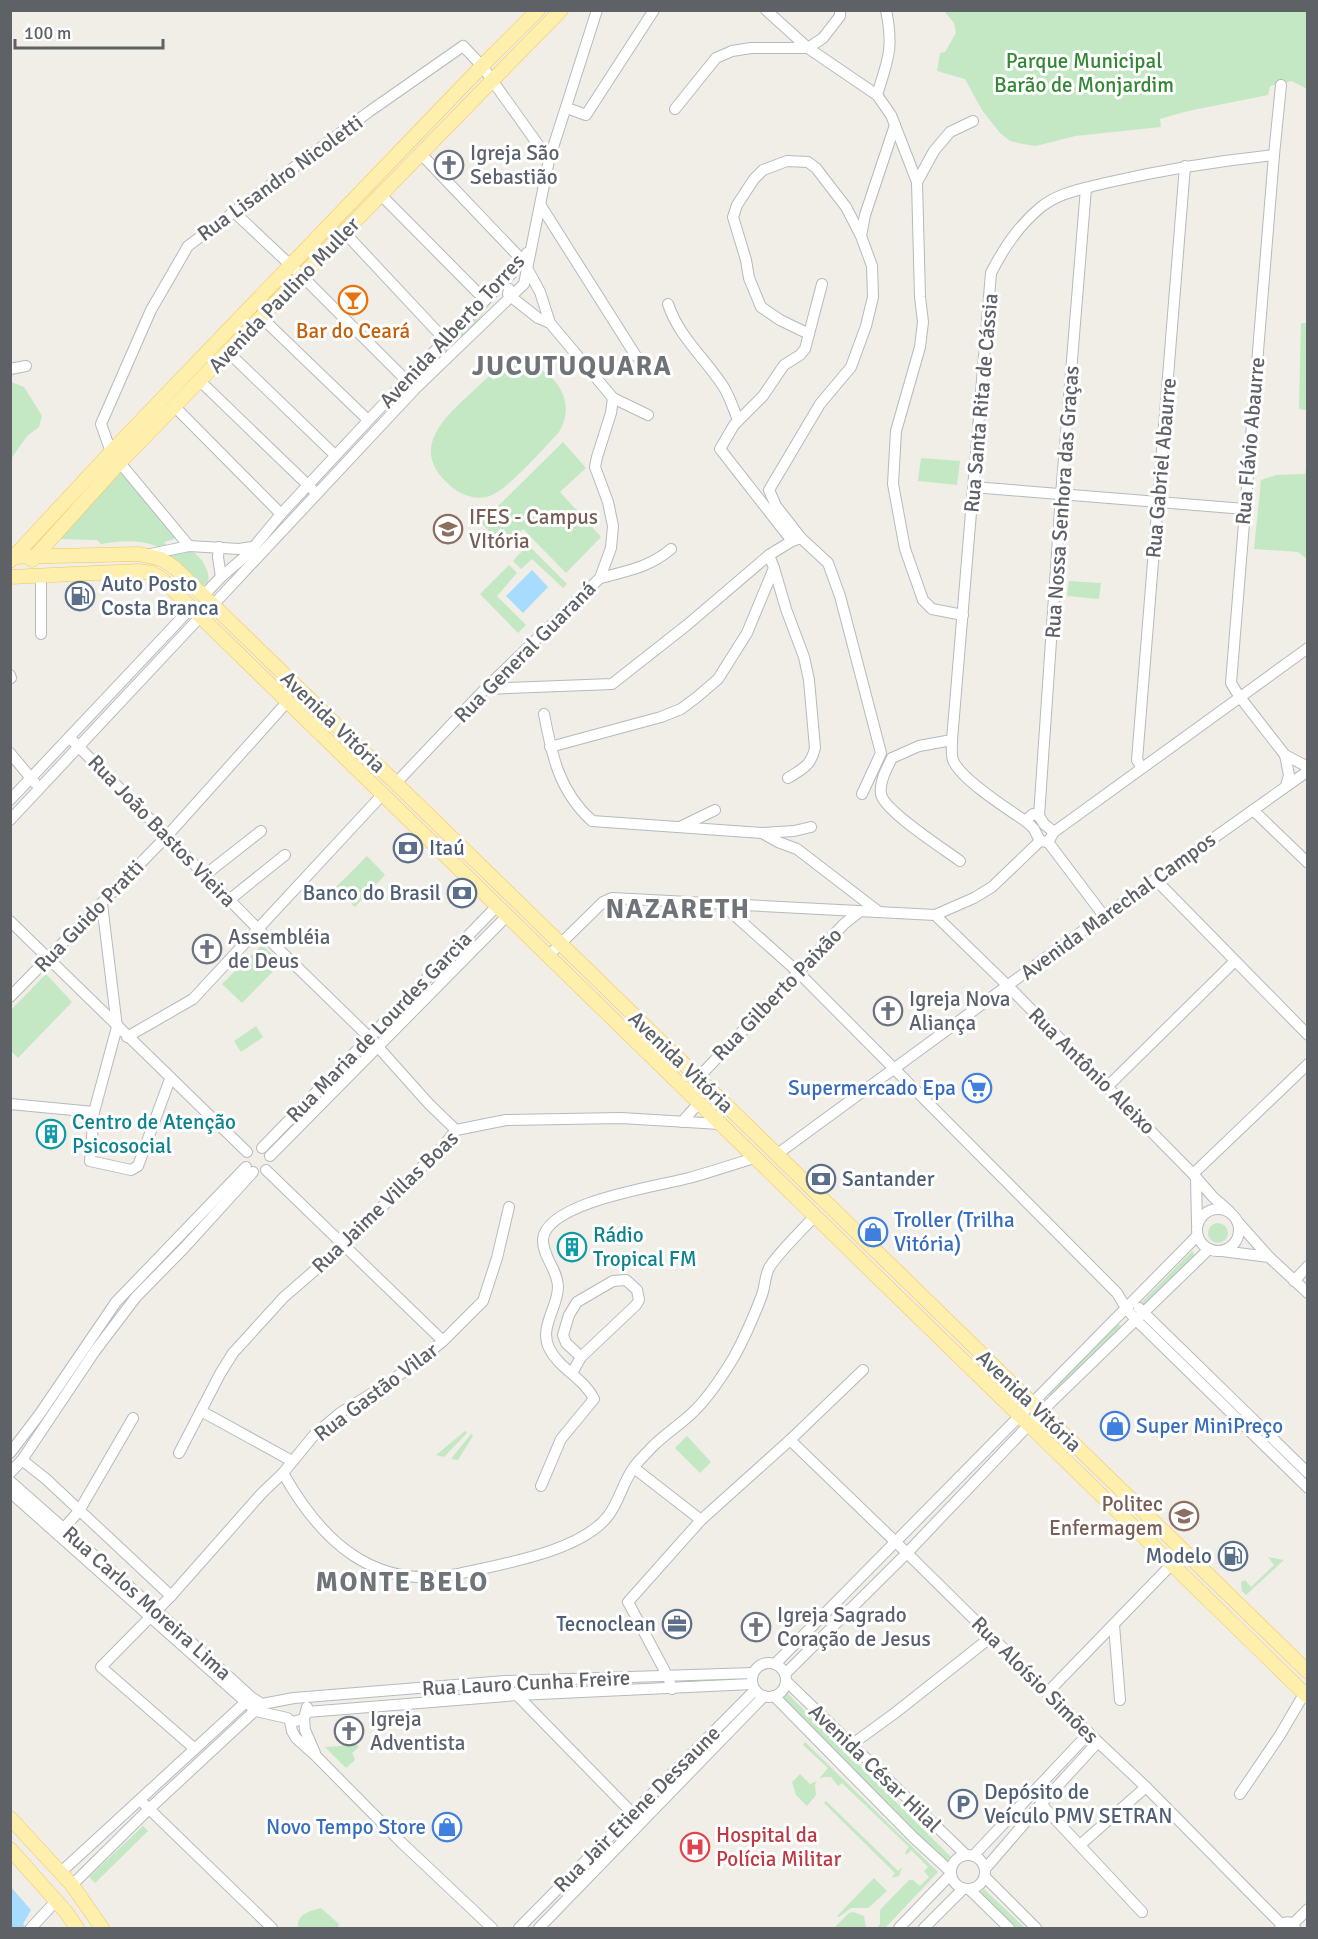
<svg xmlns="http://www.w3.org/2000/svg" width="1318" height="1939" font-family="Signika,sans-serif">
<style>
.green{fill:#c4e8c3}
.water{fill:#a7dcff}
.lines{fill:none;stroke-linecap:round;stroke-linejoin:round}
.minor-casing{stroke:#b7b9bd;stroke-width:12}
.major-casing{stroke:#f3c45c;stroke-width:15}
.minor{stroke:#fff;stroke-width:10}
.major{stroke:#ffefac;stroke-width:14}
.labels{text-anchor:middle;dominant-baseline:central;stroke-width:6;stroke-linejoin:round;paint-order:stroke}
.park-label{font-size:21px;fill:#348735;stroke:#fff}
.worship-label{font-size:21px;fill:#5b616d;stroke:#fff;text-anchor:start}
.street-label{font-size:21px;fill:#5e6267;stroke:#fff}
.food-label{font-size:21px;fill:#c56008;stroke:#fff}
.education-label{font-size:21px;fill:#785e54;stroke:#fff;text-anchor:start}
.service-label{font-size:21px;fill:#4e5e75;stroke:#fff;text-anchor:start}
.shop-label{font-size:21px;fill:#366cbe;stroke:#fff;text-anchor:end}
.culture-label{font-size:21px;fill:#0d838f;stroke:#fff;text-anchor:start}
.health-label{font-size:21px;fill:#be3a42;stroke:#fff;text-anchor:start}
.district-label{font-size:27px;font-weight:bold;letter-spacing:1.5px;fill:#6f7479;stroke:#fff}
</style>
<rect width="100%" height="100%" fill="#f0eee6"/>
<g class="green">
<polygon points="944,11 1307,11 1307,89 1292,81 1270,86 1268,95 1188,111 1160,119 1161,127 1075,136 1036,146 1023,144 1010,141 1000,133 982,110 965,79 937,71 940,53 945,52 956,33 954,23"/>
<path d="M 490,303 C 487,311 470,330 464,336 L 461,336 L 388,412 L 386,410 L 459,333 L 461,334 Z"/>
<polygon points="1301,323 1307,323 1307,410 1299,409"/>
<path d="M 514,361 C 549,363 580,398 559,432 C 544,448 510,487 492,495 C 480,501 463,496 453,488 C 399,445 457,408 489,376 L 494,380 L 505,369 L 502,365 Z"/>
<polygon points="11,382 24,387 42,416 39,427 27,436 11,459"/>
<polygon points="563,442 586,468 560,492 601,537 566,573 523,529 505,547 481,523"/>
<polygon points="921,458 960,461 957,485 918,481"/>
<polygon points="1307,462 1307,559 1298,552 1254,549 1261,480 1276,475 1305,474"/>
<path d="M 120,471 L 124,471 L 175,537 L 174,539 L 164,542 L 169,548 C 176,548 184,548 189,550 C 200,554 211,571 208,582 L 201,587 L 156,546 C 137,539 119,541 101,544 L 97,540 L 57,539 Z"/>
<polygon points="528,545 567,584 563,588 532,559 521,569 513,561"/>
<polygon points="509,565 517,573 497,596 526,625 518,633 480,594"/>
<polygon points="1069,581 1101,583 1099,599 1067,596"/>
<polygon points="367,856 385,875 355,907 335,888"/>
<polygon points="262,945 281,963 242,1003 222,984"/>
<polygon points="46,974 72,1002 18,1058 11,1051 11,1010"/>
<polygon points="256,1026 263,1037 241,1052 234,1041"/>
<circle cx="1218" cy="1233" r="10"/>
<polygon points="1192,1251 1195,1255 1145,1306 1141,1303"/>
<polygon points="1117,1323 1121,1326 1053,1398 1048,1394"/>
<polygon points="465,1431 467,1433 444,1457 436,1455"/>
<polygon points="471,1434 473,1436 458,1460 451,1459"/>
<polygon points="687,1436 711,1462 700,1473 675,1448"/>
<polygon points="1268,1557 1284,1560 1246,1595 1242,1591 1241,1582 1245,1580 1251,1587 1274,1565"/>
<polygon points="787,1693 951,1857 945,1862 781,1699"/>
<polygon points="805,1742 938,1872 885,1928 877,1928 880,1924 880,1910 909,1880 913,1880 920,1886 929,1877 924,1871 928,1867 911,1850 906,1855 905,1852 909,1847 842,1783 838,1786 831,1777 824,1777 819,1779 828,1768 803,1745"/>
<polygon points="357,1745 359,1747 352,1753 355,1760 346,1768 325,1747"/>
<polygon points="800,1774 810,1784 817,1781 815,1785 816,1795 807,1806 796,1795 792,1782"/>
<polygon points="831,1796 826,1801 898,1871 902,1867 899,1876 892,1878 895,1873 824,1803 819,1808"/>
<polygon points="143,1826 148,1831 95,1883 89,1877"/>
<polygon points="874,1878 887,1891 868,1908 851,1908 839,1917 837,1916"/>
<polygon points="984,1889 1025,1928 1013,1928 978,1895"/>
<path d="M 321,1908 L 339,1924 L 338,1928 L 299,1928 L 298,1927 C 297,1914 310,1911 321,1908 Z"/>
<polygon points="853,1912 864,1916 866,1928 834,1928 849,1913"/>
</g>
<g class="water">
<polygon points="532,570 548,587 523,613 506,596"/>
<polygon points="10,1886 31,1910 23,1924 27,1928 11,1928"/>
</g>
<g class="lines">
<g class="minor-casing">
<g id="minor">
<polyline points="766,10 808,48 877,95 891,115 917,182 920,297 923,322 920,347 896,431 893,484 905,549 923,600 932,609 963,615"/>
<polyline points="1281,85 1274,155 1231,683 1239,696 1285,755 1308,767"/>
<path d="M 877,95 C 888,59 894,49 886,10"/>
<polyline points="567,108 586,115 654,10"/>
<polyline points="675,109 716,58 732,51 751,48 808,48 823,38 840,16 840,10"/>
<polyline points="421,154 523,261"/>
<polyline points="917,182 934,151 950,132 973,121"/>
<polyline points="381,195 485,300"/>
<polyline points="541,206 636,356"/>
<polyline points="234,212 303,277 406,380"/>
<polyline points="345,233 446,341"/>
<polyline points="861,236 865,215 895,125"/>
<polyline points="527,268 540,292 550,323"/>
<polyline points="509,289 508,294 510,296 538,318 550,323 613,398 648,415"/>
<path d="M 668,304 C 679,337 704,357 723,386 C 730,397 733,408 738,420"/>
<polyline points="262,318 368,420"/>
<polyline points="809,334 780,320 761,307 749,278 746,260 733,217 737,205 754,179 763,170 787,161 808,162 816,168 846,207 861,236 872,266 873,297 866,326 851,367 820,404 769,490 776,506 791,525 801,538 828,563 840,596 881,753 862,794"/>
<polyline points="228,352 335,455"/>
<polyline points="10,369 26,366"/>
<polyline points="200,381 313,490"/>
<polyline points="175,407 281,514"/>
<polyline points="973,487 1245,509"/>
<polyline points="792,541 720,449 734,425 763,396 784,365 800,355 805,349 822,284"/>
<polyline points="189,546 111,452 101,424 151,310 188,246 370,111 463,46 482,66 549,160"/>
<polyline points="219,547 218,557 221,577"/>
<polyline points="146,555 189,546 239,549 252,547"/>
<path d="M 774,568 L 786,609 L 804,657 L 809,680 L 815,748 C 811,766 802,769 788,778"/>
<polyline points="41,575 41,634"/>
<path d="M 600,578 C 627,571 650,567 671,549"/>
<polyline points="203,596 221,577 248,554 281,514 406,380 511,274 527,253"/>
<polyline points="213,605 415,389 524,284 549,160 597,10"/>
<polyline points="10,675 11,678"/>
<polyline points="485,689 612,684 687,625 769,555 792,541 801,538"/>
<path d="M 544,714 C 552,756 559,791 592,821 L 762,833 L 794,831 L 811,827"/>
<polyline points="70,738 259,930 370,1038 429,1104 456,1130"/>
<polyline points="550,747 661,717 681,709 697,697 718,679 747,633 774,568 769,555"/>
<polyline points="10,753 35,783"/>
<polyline points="1285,755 1289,775 1286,786"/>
<path d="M 892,758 C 887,768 879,782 881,794 C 884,811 944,849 960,861"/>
<polyline points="892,758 919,746 952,740"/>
<polyline points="1142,768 1137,760 1185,166"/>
<polyline points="396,783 485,689 600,578 611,548 613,526 608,502 595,467 597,457 611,413 613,398"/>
<polyline points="10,800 192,607"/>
<polyline points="1253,810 1308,863"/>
<polygon points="1033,814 1039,816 1044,824 1054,832 1048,842 1040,841 1034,829 1027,822 1027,819"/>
<polyline points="1039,816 1061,495 1086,188"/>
<polyline points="10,820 201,616"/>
<path d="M 1027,822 C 1009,810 960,779 953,760 C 951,755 952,746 952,740 L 991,273 C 1004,247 1019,225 1041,207 C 1060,192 1083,189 1105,183 C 1161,170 1217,161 1274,155"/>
<polyline points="680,827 715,810"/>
<polyline points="1054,832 1308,648"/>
<polyline points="762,833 778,842 797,849 879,912"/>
<polyline points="1048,842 1104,916"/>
<polyline points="205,875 261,831"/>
<polyline points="1155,879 1308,1035"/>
<polyline points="229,900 285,855"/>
<polyline points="102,904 117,1027 94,1112 90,1161 131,1170 138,1166 170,1079"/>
<polyline points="723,905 799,973 1117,1293 1126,1308 1136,1320 1308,1488"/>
<polyline points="935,915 1008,986 1193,1174 1213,1197 1229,1211"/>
<polyline points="10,921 247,1152"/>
<polyline points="548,956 603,902 612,898 935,915 974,898 992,887 1040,841"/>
<polyline points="10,997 167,836 288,701"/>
<polyline points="127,1037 193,999 383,794"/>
<polyline points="698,1078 844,924 859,912"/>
<polyline points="1108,1086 1235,961"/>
<polyline points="10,1104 94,1112"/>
<polyline points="682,1122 698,1104"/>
<polyline points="262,1148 497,906"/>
<polyline points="776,1155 1063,945 1308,771"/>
<polyline points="270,1156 507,916"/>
<polyline points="266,1170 443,1341"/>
<polyline points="1193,1174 1308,1064"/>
<polyline points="1196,1177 1197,1224"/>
<circle cx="1218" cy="1230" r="21"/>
<polyline points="1237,1221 1269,1257 1308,1293"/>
<polyline points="1222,1251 1269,1257"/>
<polyline points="1294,1281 1308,1266"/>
<polyline points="1139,1308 1308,1473"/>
<polyline points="572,1373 581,1357 636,1305 639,1300 637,1290 626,1280 613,1281 577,1302 569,1315 563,1335 566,1343 581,1357"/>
<polyline points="201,1411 292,1461"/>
<polyline points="790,1440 863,1370"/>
<polyline points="10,1453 39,1415 116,1302 246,1167"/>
<polyline points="179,1453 220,1374 233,1353 254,1330 284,1297 344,1245 444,1145 456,1130 506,1120 621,1118 720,1124"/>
<polyline points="22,1460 46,1479 171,1596"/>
<polyline points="634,1468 701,1520"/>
<polyline points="10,1473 22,1460 95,1351 136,1297 185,1247 253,1172"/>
<path d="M 283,1473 C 321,1541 374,1591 458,1574 C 501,1564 580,1552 608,1516 C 619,1502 623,1482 634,1467 C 639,1460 646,1454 652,1447 C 664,1435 678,1426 690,1415 C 708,1399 722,1377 734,1357 C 745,1337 754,1316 762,1295 C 765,1286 765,1276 769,1268 C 777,1254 802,1230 814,1217"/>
<polyline points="10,1481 157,1611 251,1697 262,1704 294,1698 505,1681 753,1673"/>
<path d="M 541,1486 L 561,1439 L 594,1399 C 584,1378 559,1369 549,1348 C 539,1327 558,1307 558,1287 C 558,1270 542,1256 543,1239 C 547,1202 658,1186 689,1178 C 711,1172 732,1165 754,1158"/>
<polyline points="10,1492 256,1711 287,1718 292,1722 304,1719 307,1707"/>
<polyline points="64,1528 79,1511 133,1418"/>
<polyline points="1114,1625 1120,1700"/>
<circle cx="769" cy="1680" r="17"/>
<polyline points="775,1664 1197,1236"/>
<polyline points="785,1674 907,1553 1040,1413 1209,1249"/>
<polyline points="786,1681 965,1854"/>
<polyline points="672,1689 668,1677 628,1602 701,1520 790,1440 907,1553 1098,1742 1146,1787 1282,1925"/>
<polyline points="515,1693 638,1819"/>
<polyline points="1047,1693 1171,1565"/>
<polyline points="774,1696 913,1837 950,1871"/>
<polyline points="307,1712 518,1695 752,1684"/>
<polyline points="304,1719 305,1730 315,1753"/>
<polyline points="290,1721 292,1731 296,1738 316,1756 402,1843 492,1928"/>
<polyline points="851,1745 895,1713 991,1637"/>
<polyline points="195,1749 101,1667 171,1596 262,1493 283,1473 315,1434 340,1413 387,1384 426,1355 443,1341 483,1301 497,1258 509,1207"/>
<polyline points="1240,1794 1280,1735 1304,1694"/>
<polyline points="144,1804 272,1928"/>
<polyline points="1041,1804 1142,1912"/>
<polyline points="1080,1845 1146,1787"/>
<circle cx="968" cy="1872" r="17"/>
<polyline points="974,1855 1089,1733"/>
<polyline points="985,1869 1041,1804 1098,1742"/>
<polyline points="61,1872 248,1700"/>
<polyline points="985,1877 1036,1928"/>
<polyline points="72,1885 149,1809 259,1707"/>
<polyline points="969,1889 1009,1928"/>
<polyline points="1293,1924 1308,1909"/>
<polyline points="31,1928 56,1901"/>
<polyline points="519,1928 755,1690"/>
<polyline points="539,1928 764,1696"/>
<polyline points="899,1928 950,1875"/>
<polyline points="924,1928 963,1889"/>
<path d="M 1280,1928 L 1284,1923 C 1289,1921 1294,1923 1295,1928"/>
</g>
</g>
<g class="major-casing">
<g id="major">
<polyline points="10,557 139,554 161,559 175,568 1308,1672"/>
<polyline points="32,560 120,462 561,10"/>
<polyline points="10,561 111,452 482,66 538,10"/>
<polyline points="10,577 138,571 152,573 163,580 1308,1697"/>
<polyline points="10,1818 72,1885 102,1928"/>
<polyline points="10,1849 66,1912 77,1928"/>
</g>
</g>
<use href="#minor" class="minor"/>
<use href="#major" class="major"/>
</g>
<defs>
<g id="church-ring" transform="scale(1.5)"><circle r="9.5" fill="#fff" stroke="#6b7280" stroke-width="1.5"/><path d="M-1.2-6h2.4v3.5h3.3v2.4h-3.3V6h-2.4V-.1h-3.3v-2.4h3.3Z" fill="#6b7280"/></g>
<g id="bar-ring" transform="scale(1.5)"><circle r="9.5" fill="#fff" stroke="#e8710a" stroke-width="1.5"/><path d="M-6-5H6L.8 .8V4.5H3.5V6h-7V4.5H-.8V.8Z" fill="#e8710a"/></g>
<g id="university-ring" transform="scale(1.5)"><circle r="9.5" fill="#fff" stroke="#8d6e63" stroke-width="1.5"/><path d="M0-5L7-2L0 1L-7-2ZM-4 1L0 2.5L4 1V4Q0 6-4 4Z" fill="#8d6e63"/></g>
<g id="fuel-ring" transform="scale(1.5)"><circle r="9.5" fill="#fff" stroke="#5c6f8a" stroke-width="1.5"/><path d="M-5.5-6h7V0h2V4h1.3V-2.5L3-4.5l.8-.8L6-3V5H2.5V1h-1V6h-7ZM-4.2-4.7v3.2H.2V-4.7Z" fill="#5c6f8a"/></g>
<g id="bank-ring" transform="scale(1.5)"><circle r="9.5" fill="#fff" stroke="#5c6f8a" stroke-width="1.5"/><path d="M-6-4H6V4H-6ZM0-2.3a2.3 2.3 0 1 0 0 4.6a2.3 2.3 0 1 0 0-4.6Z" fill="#5c6f8a"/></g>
<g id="supermarket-ring" transform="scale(1.5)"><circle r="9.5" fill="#fff" stroke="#3f7fe0" stroke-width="1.5"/><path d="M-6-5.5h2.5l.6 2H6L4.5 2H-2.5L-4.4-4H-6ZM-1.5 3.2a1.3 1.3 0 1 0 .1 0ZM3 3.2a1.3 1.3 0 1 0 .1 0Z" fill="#3f7fe0"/></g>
<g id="building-ring" transform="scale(1.5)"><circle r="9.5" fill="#fff" stroke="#0f9aa8" stroke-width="1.5"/><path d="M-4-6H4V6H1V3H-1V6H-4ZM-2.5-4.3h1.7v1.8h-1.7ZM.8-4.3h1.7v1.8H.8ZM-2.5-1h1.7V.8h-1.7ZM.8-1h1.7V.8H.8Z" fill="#0f9aa8"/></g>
<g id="shop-ring" transform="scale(1.5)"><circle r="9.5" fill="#fff" stroke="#3f7fe0" stroke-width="1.5"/><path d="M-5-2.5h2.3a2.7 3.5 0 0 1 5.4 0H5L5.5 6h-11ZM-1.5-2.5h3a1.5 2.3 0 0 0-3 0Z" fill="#3f7fe0"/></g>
<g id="school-ring" transform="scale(1.5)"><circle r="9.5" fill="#fff" stroke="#8d6e63" stroke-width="1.5"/><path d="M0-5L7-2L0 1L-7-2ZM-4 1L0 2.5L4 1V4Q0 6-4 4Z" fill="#8d6e63"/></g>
<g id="office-ring" transform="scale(1.5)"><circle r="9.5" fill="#fff" stroke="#5c6f8a" stroke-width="1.5"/><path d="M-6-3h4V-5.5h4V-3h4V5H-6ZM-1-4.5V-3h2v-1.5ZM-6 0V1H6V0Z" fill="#5c6f8a"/></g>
<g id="parking-ring" transform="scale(1.5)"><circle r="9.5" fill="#fff" stroke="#5c6f8a" stroke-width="1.5"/><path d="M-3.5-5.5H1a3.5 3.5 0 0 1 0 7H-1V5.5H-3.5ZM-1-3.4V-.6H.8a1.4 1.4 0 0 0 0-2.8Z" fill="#5c6f8a"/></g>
<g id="hospital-ring" transform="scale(1.5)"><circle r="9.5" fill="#fff" stroke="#e0444e" stroke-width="1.5"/><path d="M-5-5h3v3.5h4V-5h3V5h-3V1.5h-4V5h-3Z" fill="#e0444e"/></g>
</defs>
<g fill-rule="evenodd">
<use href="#church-ring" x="449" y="165"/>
<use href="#bar-ring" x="353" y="300"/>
<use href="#university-ring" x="448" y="529"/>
<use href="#fuel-ring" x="80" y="596"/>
<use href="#bank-ring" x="408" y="848"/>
<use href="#bank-ring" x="462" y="893"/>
<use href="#church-ring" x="207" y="949"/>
<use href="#church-ring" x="888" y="1011"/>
<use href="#supermarket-ring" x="977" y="1088"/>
<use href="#building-ring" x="51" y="1134"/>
<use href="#bank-ring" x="821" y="1179"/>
<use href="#shop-ring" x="873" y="1232"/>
<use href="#building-ring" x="572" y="1247"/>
<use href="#shop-ring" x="1115" y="1426"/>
<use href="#school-ring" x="1184" y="1516"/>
<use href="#fuel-ring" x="1233" y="1556"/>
<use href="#office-ring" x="677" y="1624"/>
<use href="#church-ring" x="756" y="1627"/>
<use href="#church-ring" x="349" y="1731"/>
<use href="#parking-ring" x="963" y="1804"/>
<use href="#shop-ring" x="447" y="1827"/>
<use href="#hospital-ring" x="695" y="1847"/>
</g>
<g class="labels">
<g class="park-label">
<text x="1084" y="61">Parque Municipal<tspan x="1084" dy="24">Barão de Monjardim</tspan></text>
</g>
<g class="worship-label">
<text x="470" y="153">Igreja São<tspan x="470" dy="24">Sebastião</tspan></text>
<text x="228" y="937">Assembléia<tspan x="228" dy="24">de Deus</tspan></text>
<text x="909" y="999">Igreja Nova<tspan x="909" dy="24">Aliança</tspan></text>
<text x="777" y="1615">Igreja Sagrado<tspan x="777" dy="24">Coração de Jesus</tspan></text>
<text x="370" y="1719">Igreja<tspan x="370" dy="24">Adventista</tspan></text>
</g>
<g class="street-label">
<text transform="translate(280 178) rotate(-36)">Rua Lisandro Nicoletti</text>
<text transform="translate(284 295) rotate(-46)">Avenida Paulino Muller</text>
<text transform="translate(452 331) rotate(-47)">Avenida Alberto Torres</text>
<text transform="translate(981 403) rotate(-85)">Rua Santa Rita de Cássia</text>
<text transform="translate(1250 441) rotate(-85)">Rua Flávio Abaurre</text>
<text transform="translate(1161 468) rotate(-85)">Rua Gabriel Abaurre</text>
<text transform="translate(1062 502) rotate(-86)">Rua Nossa Senhora das Graças</text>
<text transform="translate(525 652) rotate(-45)">Rua General Guaraná</text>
<text transform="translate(333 722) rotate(44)">Avenida Vitória</text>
<text transform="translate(162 831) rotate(46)">Rua João Bastos Vieira</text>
<text transform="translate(1118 906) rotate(-36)">Avenida Marechal Campos</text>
<text transform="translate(89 916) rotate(-46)">Rua Guido Pratti</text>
<text transform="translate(777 994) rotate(-46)">Rua Gilberto Paixão</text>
<text transform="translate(379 1027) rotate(-46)">Rua Maria de Lourdes Garcia</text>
<text transform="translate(681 1062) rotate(44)">Avenida Vitória</text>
<text transform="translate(1092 1071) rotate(45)">Rua Antônio Aleixo</text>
<text transform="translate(385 1202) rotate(-44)">Rua Jaime Villas Boas</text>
<text transform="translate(376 1392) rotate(-37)">Rua Gastão Vilar</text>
<text transform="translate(1029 1401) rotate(44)">Avenida Vitória</text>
<text transform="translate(147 1603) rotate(42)">Rua Carlos Moreira Lima</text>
<text transform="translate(1035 1680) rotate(45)">Rua Aloísio Simões</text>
<text transform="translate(526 1683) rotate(-3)">Rua Lauro Cunha Freire</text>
<text transform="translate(875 1768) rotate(44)">Avenida César Hilal</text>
<text transform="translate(637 1809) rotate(-45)">Rua Jair Etiene Dessaune</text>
</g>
<g class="food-label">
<text x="353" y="331">Bar do Ceará</text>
</g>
<g class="education-label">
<text x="469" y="517">IFES - Campus<tspan x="469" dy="24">VItória</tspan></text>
<text x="1163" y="1504" text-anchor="end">Politec<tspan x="1163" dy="24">Enfermagem</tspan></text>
</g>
<g class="service-label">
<text x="101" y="584">Auto Posto<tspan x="101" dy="24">Costa Branca</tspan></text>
<text x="429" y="848">Itaú</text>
<text x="441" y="893" text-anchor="end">Banco do Brasil</text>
<text x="842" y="1179">Santander</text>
<text x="1212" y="1556" text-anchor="end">Modelo</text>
<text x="656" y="1624" text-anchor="end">Tecnoclean</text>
<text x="984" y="1792">Depósito de<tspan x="984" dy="24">Veículo PMV SETRAN</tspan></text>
</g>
<g class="shop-label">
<text x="956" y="1088">Supermercado Epa</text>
<text x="894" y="1220" text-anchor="start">Troller (Trilha<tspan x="894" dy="24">Vitória)</tspan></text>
<text x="1136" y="1426" text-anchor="start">Super MiniPreço</text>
<text x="426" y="1827">Novo Tempo Store</text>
</g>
<g class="culture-label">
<text x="72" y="1122">Centro de Atenção<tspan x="72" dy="24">Psicosocial</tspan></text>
<text x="593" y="1235">Rádio<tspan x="593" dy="24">Tropical FM</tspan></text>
</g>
<g class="health-label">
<text x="716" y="1835">Hospital da<tspan x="716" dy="24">Polícia Militar</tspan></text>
</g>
<g class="district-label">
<text x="572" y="366">JUCUTUQUARA</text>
<text x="678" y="909">NAZARETH</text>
<text x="402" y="1582">MONTE BELO</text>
</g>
</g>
<rect width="1318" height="1939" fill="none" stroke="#5e6267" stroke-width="24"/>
<path d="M15 39v9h148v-9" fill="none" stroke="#5e6267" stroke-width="3"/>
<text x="24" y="39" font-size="18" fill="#5e6267" stroke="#ffffff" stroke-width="4.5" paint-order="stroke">100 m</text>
</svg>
